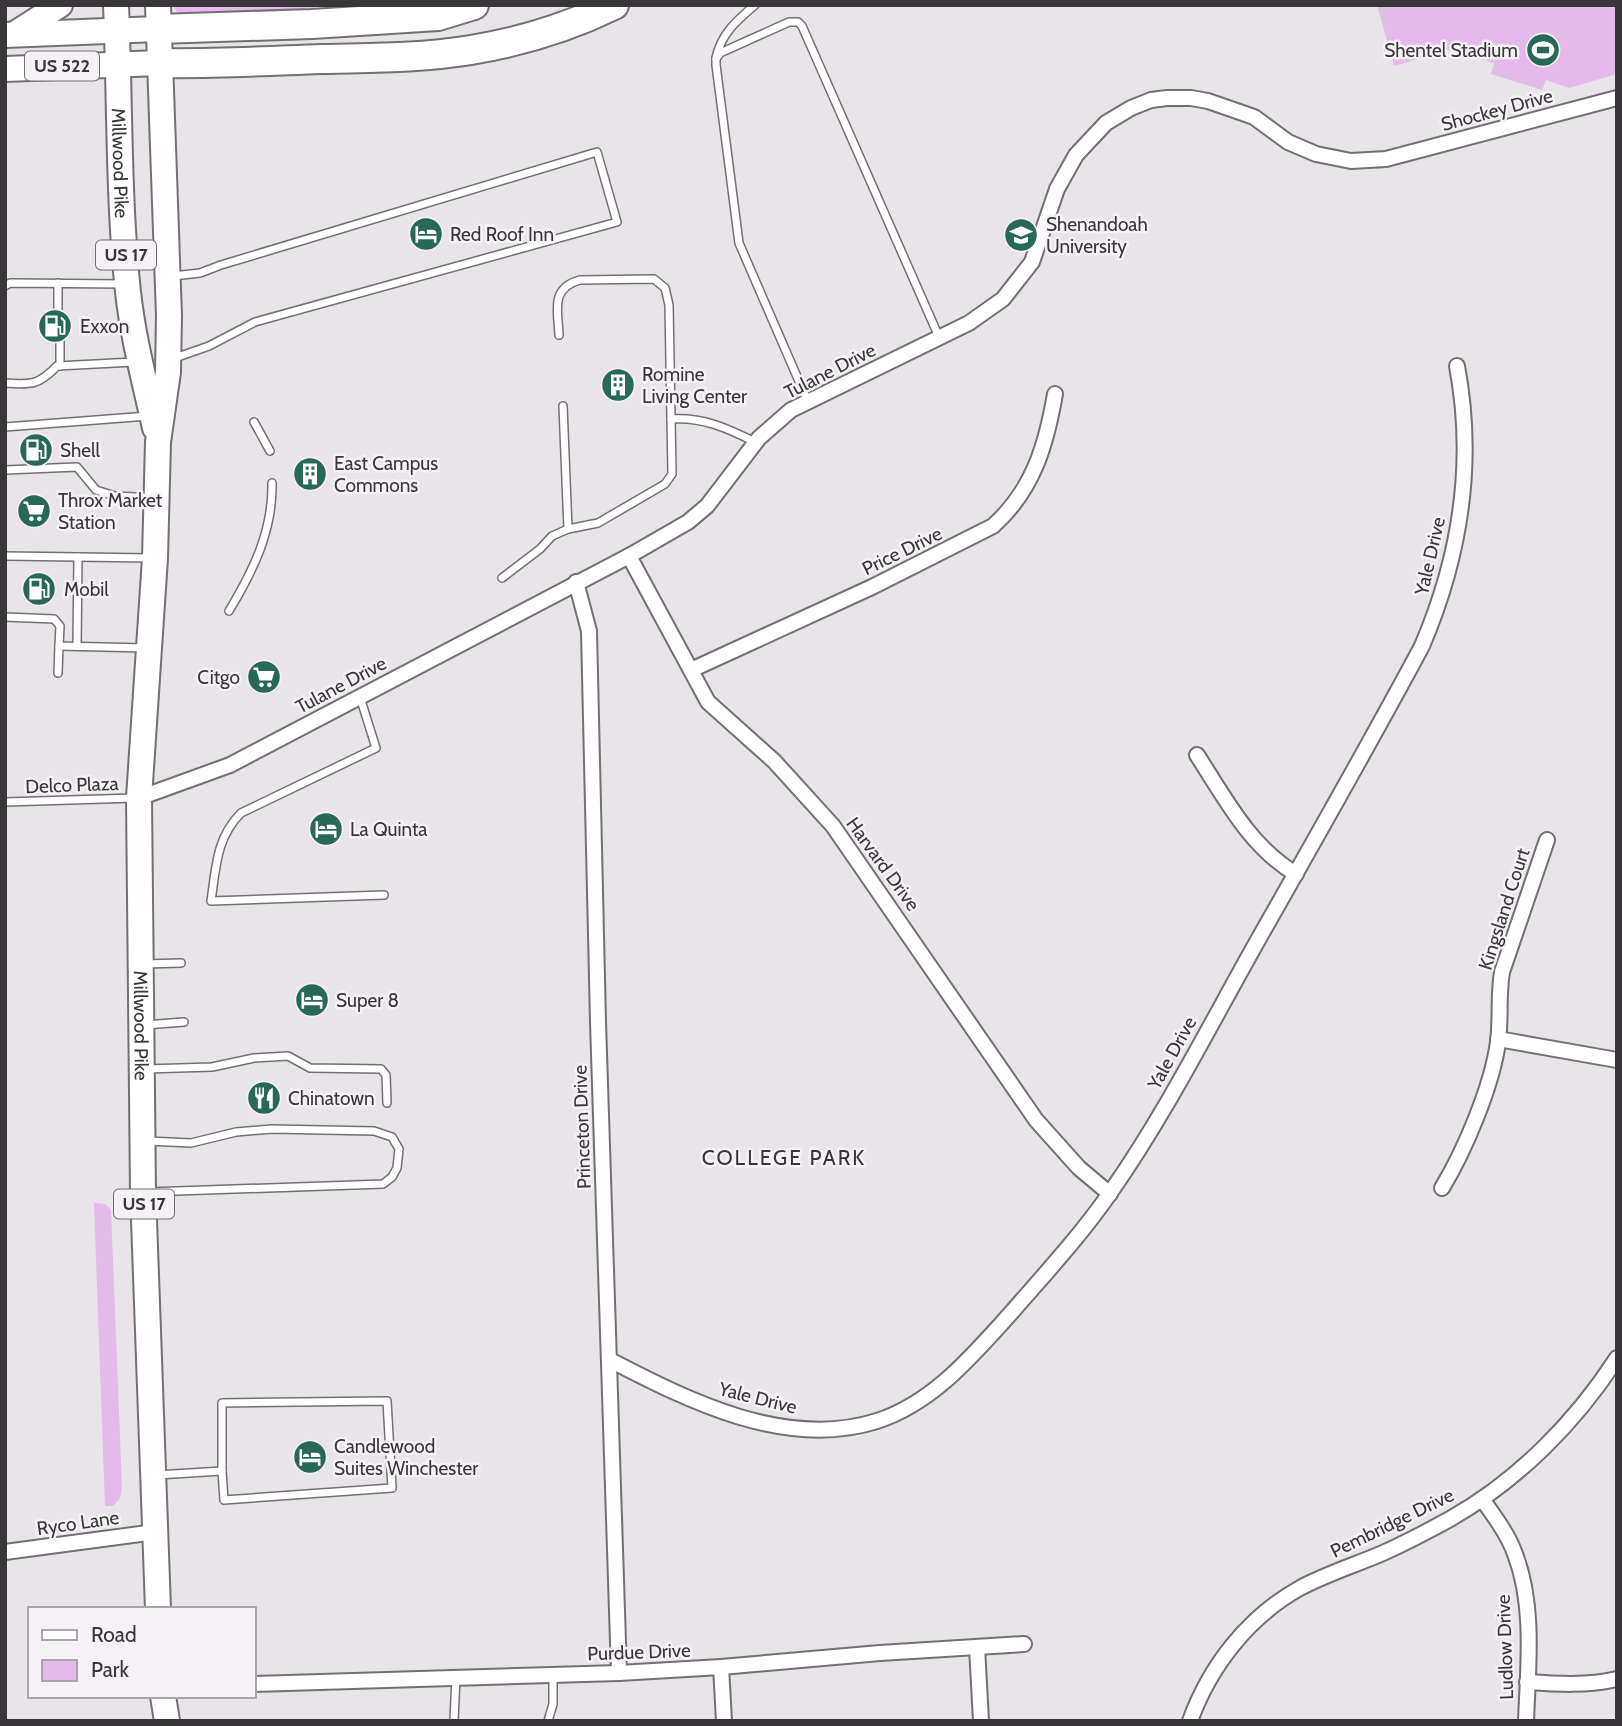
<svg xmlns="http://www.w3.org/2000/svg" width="1622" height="1726" font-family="Cabin,sans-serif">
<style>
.green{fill:#e3bae9}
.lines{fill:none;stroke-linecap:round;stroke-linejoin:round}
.service-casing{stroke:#736f73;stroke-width:10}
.minor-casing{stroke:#736f73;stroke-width:18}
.trunk-casing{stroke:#736f73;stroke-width:28}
.motorway-casing{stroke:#736f73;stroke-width:32}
.service{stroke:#fff;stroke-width:7}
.minor{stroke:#fff;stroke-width:14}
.trunk{stroke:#fff;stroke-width:24}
.motorway{stroke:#fff;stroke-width:28}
.labels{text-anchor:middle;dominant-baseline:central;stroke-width:5;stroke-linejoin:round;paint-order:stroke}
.shield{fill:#f5f1f6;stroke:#716e71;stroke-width:2}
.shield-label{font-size:18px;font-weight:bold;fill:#383638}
.poi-label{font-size:19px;fill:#383638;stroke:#f5f1f6;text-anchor:start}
.street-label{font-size:19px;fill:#383638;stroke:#f5f1f6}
.neighbourhood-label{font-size:21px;letter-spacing:2px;fill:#383638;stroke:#f5f1f6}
</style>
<rect width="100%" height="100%" fill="#e8e4e9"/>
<g class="green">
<polygon points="173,5 310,5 323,13 181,19"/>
<polygon points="1377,5 1617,5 1617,74 1569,88 1546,80 1542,90 1491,74 1494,63 1471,56 1467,45 1394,66"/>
<polygon points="94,1203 105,1204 111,1210 122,1488 120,1498 113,1506 105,1506"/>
</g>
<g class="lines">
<g class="service-casing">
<g id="service">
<path d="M 716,58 C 721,34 737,20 755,5"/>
<polyline points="58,283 58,309"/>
<polyline points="5,286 10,283 124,284"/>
<polyline points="60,342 60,366"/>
<polyline points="172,359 209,346 255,322 617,222 597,152 221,265 200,273 173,276"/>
<path d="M 5,383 C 31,385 39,385 57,366 L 134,362"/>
<polyline points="808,402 739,243 716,65 716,59 720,53 789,22 798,22 802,26 939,337"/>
<polyline points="563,406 568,529"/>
<path d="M 671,419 C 703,417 727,428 755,442"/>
<polyline points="254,422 270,451"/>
<polyline points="5,427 148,416"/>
<polyline points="5,470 77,467 96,490 115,496 154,498"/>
<polyline points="5,556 151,558"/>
<path d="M 502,578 L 540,549 L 552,536 L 568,529 L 598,523 L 665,484 L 672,474 L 669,305 L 665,288 L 654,279 L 580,280 C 550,288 558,311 559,335"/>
<path d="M 229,611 C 253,571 273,531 272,483"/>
<polyline points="5,617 54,619 60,626 59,646 146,648"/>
<polyline points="77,646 78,557"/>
<polyline points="58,673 59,646"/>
<path d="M 360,697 L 376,748 L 241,813 C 216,838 216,868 211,901 L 384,895"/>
<polyline points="5,802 135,798"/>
<polyline points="144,964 181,963"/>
<polyline points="145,1025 184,1022"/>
<polyline points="146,1069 212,1067 254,1058 288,1056 310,1068 381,1069 386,1075 387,1103"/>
<polyline points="148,1192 383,1184 392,1177 397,1168 399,1149 392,1137 374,1131 272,1129 236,1132 191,1143 148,1141"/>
<polygon points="387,1401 392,1488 224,1500 222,1471 222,1403"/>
<polyline points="157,1475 222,1471"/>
<polyline points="454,1721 456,1677"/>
<polyline points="548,1721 553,1704 553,1675"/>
</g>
</g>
<g class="minor-casing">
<g id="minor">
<polyline points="629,556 708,702 774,761 833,826 1036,1120 1079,1168 1110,1194"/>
<polyline points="576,582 589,631 598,1022 619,1673"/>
<path d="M 691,670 L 872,587 L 993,526 C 1033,490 1046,446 1055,394"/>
<path d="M 1197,755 C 1225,798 1250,847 1296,874"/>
<polyline points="139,798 230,765 629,556 688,522 707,506 759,438 791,410 969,323 1003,299 1032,262 1057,189 1076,155 1106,123 1131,108 1151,100 1167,98 1191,98 1208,101 1254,117 1288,142 1316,154 1351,161 1386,159 1617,98"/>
<polyline points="1498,1039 1617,1060"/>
<path d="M 1442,1188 C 1465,1150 1492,1086 1498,1042 C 1501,1018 1498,995 1502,972 L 1547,840"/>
<path d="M 610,1360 C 689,1401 786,1450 877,1421 C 933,1403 973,1355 1011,1313 C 1045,1274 1081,1235 1110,1193 C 1166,1113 1210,1025 1258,940 C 1313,843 1369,745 1422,646 C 1460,557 1475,462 1457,366"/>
<path d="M 1482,1499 C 1494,1516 1508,1534 1515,1554 C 1535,1606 1528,1667 1526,1721"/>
<polyline points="5,1552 155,1532"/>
<polyline points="977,1647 981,1721"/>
<polyline points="721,1667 724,1721"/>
<path d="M 1527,1682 C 1557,1684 1587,1686 1617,1679"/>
<polyline points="254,1684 619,1673 721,1667 880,1653 1024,1644"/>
<path d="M 1190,1721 C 1210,1666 1248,1617 1300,1588 C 1326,1574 1355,1565 1383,1553 C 1405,1543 1428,1531 1450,1519 C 1517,1481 1575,1423 1617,1358"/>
</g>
</g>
<g class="trunk-casing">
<g id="trunk">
<path id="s1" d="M 116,5 C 120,101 118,197 128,292 C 133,338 145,383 155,428"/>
<path id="s2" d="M 158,5 L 169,316 L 168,372 L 158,442 L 155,558 L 139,798 L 143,1192 L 158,1609"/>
<polyline points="16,33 60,5"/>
<polyline points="5,35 158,29"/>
<polyline points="5,69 160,63"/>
<polyline points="163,1696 167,1721"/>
</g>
</g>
<g class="motorway-casing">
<g id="motorway">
<polyline points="158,29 312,24 438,16 474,5"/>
<path d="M 160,63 C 213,64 267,61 321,59 C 370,58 422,58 471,50 C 520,42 569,27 614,5"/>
</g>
</g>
<use href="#service" class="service"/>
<use href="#minor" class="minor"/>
<use href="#trunk" class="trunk"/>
<use href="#motorway" class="motorway"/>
</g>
<defs>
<g id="stadium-disc" transform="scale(1.75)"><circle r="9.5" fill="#276856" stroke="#f5f1f6"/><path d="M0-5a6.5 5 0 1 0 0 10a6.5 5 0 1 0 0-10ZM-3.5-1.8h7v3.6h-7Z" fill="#fff"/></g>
<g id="hotel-disc" transform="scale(1.75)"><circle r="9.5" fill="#276856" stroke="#f5f1f6"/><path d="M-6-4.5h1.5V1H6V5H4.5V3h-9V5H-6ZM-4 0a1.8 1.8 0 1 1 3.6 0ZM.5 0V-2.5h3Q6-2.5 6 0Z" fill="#fff"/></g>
<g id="university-disc" transform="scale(1.75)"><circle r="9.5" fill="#276856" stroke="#f5f1f6"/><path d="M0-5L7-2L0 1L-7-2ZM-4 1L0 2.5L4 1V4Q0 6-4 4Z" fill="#fff"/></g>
<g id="fuel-disc" transform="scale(1.75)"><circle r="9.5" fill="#276856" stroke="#f5f1f6"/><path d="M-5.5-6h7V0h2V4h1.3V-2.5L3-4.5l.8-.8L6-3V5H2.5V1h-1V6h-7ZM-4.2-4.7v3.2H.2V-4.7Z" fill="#fff"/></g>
<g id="building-disc" transform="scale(1.75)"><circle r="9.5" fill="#276856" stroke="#f5f1f6"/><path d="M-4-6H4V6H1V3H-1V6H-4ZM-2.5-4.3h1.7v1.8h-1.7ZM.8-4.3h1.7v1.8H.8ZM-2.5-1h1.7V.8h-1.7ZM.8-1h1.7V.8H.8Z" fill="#fff"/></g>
<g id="supermarket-disc" transform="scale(1.75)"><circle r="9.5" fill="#276856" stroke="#f5f1f6"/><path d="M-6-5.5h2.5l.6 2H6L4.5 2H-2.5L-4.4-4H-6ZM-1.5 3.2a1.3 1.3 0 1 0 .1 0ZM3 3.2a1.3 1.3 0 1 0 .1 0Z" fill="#fff"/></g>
<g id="restaurant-disc" transform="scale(1.75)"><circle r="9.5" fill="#276856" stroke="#f5f1f6"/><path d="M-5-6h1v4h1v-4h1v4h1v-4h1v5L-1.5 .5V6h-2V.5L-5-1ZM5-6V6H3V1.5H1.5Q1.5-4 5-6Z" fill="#fff"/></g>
</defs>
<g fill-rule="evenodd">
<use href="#stadium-disc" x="1543" y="50"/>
<use href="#hotel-disc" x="426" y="234"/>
<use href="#university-disc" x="1021" y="235"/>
<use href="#fuel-disc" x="55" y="326"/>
<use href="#building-disc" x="618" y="385"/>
<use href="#fuel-disc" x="36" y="450"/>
<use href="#building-disc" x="310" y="474"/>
<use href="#supermarket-disc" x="34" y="511"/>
<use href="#fuel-disc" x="39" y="589"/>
<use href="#supermarket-disc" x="264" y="677"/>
<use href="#hotel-disc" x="326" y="829"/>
<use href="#hotel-disc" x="312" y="1000"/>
<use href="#restaurant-disc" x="264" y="1098"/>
<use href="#hotel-disc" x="310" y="1457"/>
</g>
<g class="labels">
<g class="shield">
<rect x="25" y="51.5" width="74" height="29" rx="5"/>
<rect x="96" y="240.5" width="60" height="29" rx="5"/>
<rect x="114" y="1189.5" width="60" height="29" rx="5"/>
</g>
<g class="shield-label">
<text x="62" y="66">US 522</text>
<text x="126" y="255">US 17</text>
<text x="144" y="1204">US 17</text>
</g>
<g class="poi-label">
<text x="1518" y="50" text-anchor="end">Shentel Stadium</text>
<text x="1046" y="224">Shenandoah<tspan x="1046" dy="22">University</tspan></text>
<text x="450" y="234">Red Roof Inn</text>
<text x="80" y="326">Exxon</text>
<text x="642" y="374">Romine<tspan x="642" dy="22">Living Center</tspan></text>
<text x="60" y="450">Shell</text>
<text x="334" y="463">East Campus<tspan x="334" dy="22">Commons</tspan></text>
<text x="58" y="500">Throx Market<tspan x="58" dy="22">Station</tspan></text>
<text x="64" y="589">Mobil</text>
<text x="240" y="677" text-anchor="end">Citgo</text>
<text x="350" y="829">La Quinta</text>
<text x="336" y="1000">Super 8</text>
<text x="288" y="1098">Chinatown</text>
<text x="334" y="1446">Candlewood<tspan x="334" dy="22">Suites Winchester</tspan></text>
</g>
<g class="street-label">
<text transform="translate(1497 110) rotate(-15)">Shockey Drive</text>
<text stroke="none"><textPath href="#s1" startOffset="158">Millwood Pike</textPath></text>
<text transform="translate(830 371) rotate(-27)">Tulane Drive</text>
<text transform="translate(902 551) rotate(-26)">Price Drive</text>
<text transform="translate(1430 556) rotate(-77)">Yale Drive</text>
<text transform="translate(341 685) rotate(-28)">Tulane Drive</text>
<text transform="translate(72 785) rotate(-2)">Delco Plaza</text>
<text transform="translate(883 864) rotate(54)">Harvard Drive</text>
<text transform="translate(1504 909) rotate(-72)">Kingsland Court</text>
<text stroke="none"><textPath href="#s2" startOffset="1022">Millwood Pike</textPath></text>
<text transform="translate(1172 1053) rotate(-61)">Yale Drive</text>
<text transform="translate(582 1127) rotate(-92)">Princeton Drive</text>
<text transform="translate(758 1398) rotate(14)">Yale Drive</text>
<text transform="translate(78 1523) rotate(-8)">Ryco Lane</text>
<text transform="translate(1392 1523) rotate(-26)">Pembridge Drive</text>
<text transform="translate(1505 1647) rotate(-92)">Ludlow Drive</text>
<text transform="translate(639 1652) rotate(-2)">Purdue Drive</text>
</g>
<g class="neighbourhood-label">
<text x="784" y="1157">COLLEGE PARK</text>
</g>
</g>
<rect width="1622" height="1726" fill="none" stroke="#383638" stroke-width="14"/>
<rect x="28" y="1607" width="228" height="91" fill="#f5f1f6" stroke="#a9a6aa" stroke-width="2"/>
<rect x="42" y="1630" width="35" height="10" fill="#ffffff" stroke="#a9a6aa" stroke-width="2"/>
<text x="91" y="1642" font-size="21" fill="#383638">Road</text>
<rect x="42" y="1660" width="35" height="21" fill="#e3bae9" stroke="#a9a6aa" stroke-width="2"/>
<text x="91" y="1677" font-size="21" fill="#383638">Park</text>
</svg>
